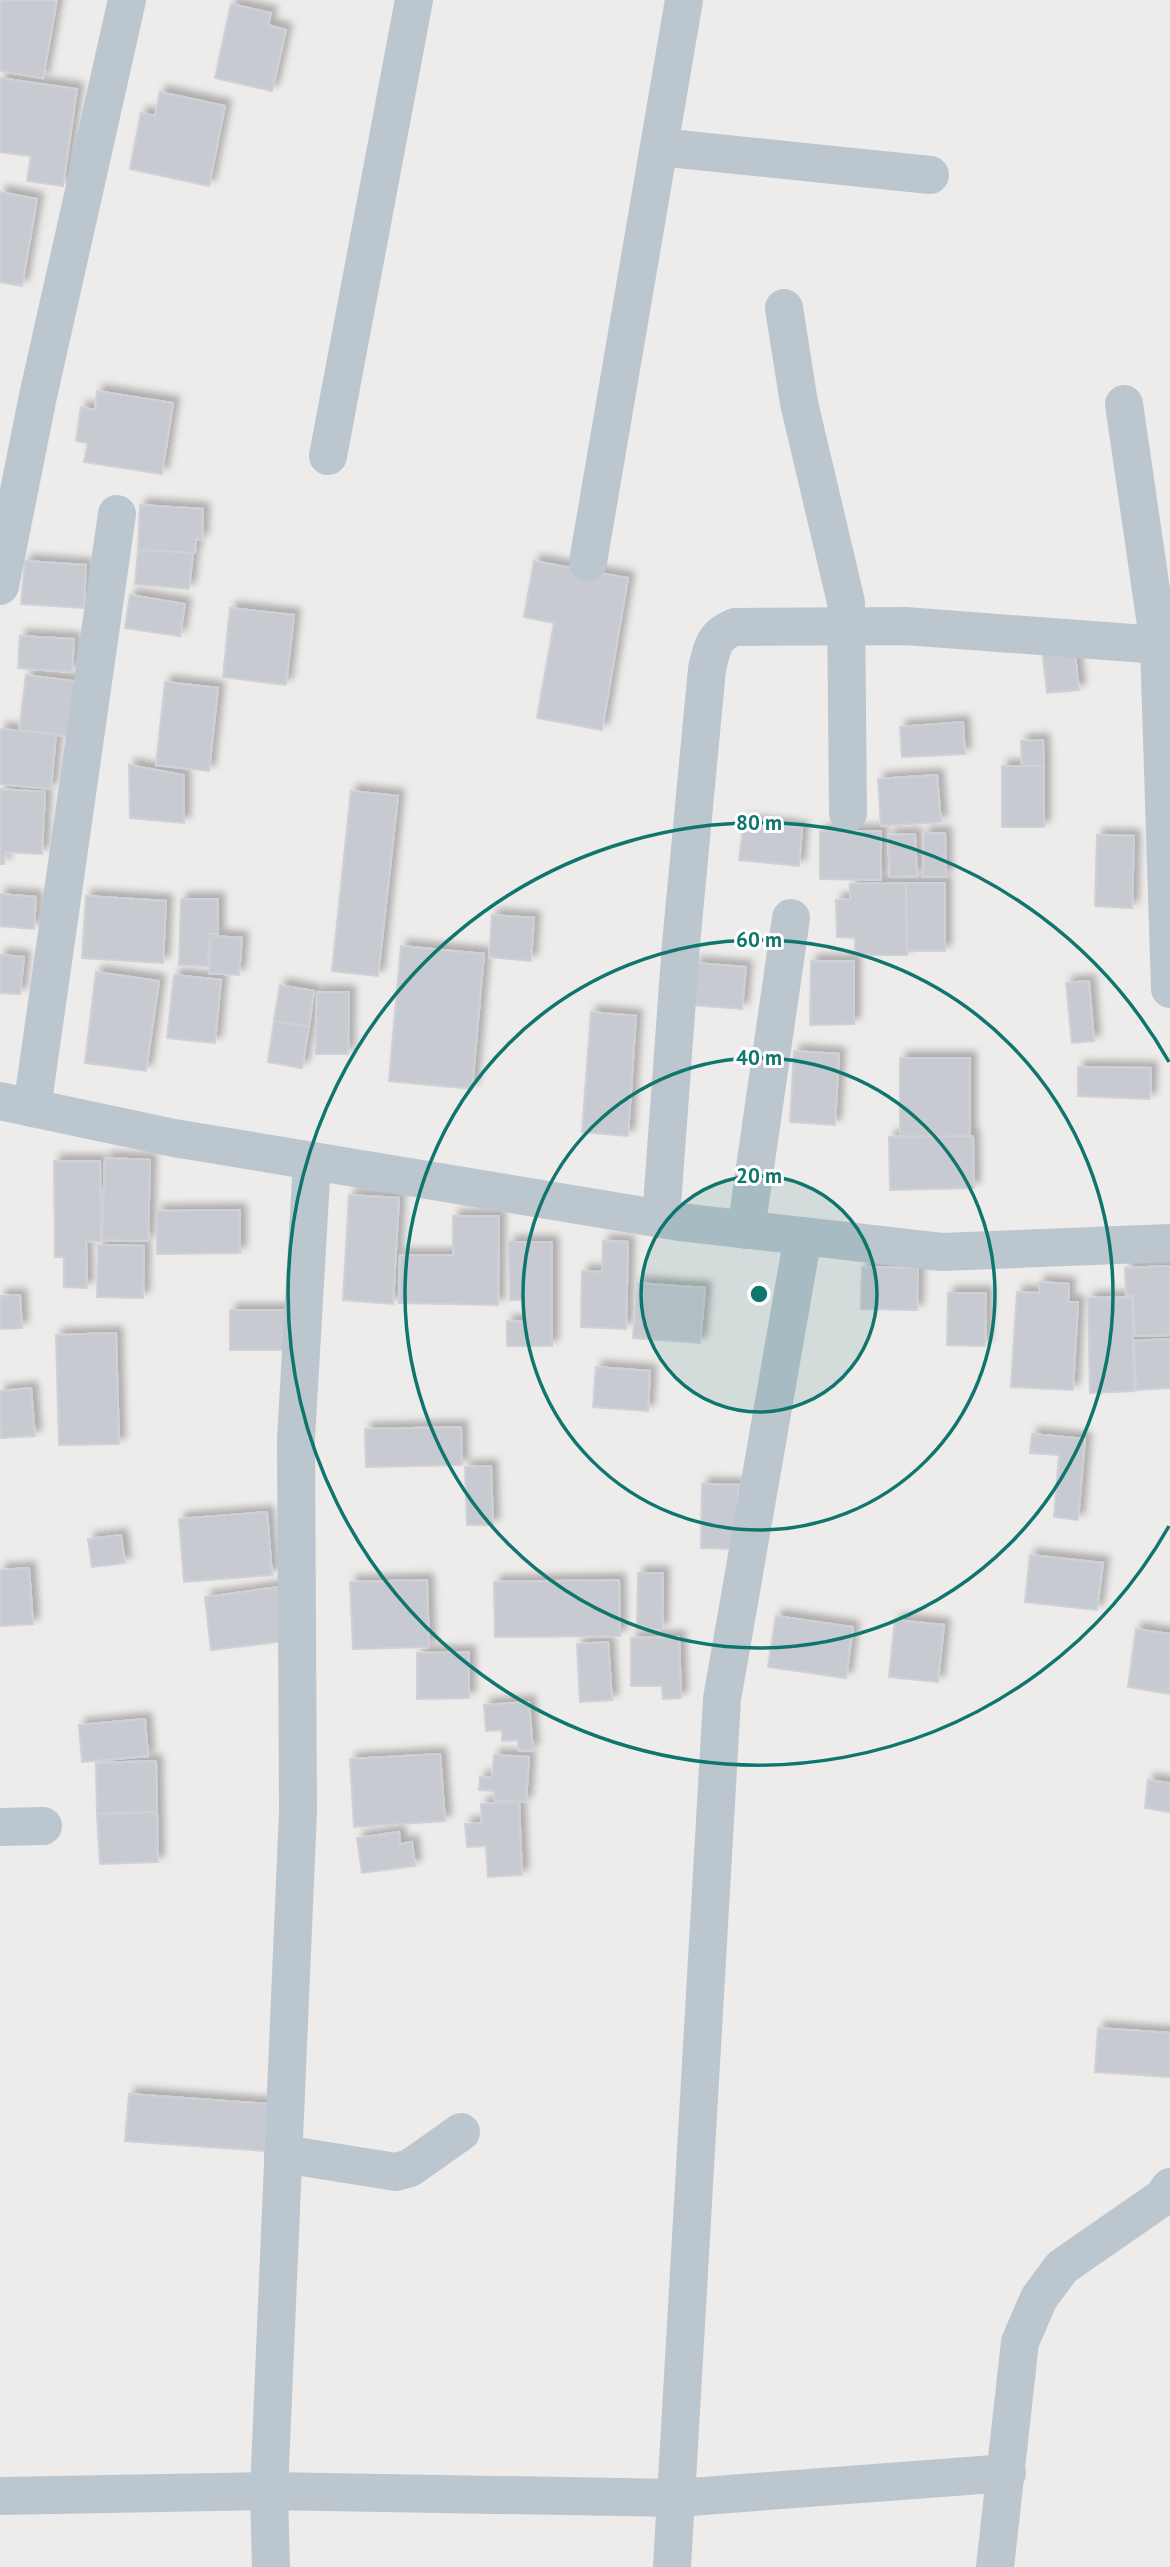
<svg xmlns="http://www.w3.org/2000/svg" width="1170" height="2567" font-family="'PT Sans',sans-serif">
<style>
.building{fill:#c8cad1;stroke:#cfd1d7;stroke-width:2;filter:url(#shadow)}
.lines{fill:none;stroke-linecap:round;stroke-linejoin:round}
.minor{stroke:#bcc6ce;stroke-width:38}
.ring{fill:none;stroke:#0f766e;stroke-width:3.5}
.centre{fill:#0f766e;stroke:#fff;stroke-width:3.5}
.ring-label{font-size:21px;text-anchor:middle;font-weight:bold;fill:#0f766e;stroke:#fff;stroke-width:6;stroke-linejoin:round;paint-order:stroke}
</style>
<defs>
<filter id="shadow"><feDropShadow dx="6" dy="-6" stdDeviation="3.5" flood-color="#0004"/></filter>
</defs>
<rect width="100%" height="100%" fill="#eeebeb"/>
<g class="building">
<polygon points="0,0 57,0 43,78 0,71"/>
<polygon points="231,4 271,13 268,25 286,30 272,91 215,78"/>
<polygon points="0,78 77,89 63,186 27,181 31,156 0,152"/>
<polygon points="160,92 225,106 209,186 130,169 141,113 155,116"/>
<polygon points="0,192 37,199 22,286 0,282"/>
<polygon points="97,391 173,403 162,474 84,462 88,443 76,441 81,407 95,410"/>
<polygon points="140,505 203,509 202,540 196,539 195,553 138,550"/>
<polygon points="138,550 193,553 189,589 135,584"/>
<polygon points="25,561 86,565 84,608 21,604"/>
<polygon points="534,561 628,578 602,730 537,718 554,623 524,617"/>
<polygon points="130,595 185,604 180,636 125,628"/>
<polygon points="230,608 294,615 286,685 223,677"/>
<polygon points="20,636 74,639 72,672 18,668"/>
<polygon points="1074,646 1079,690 1047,693 1042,649"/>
<polygon points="26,675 82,682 76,737 19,731"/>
<polygon points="165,682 218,688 209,771 156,765"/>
<polygon points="963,722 965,754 902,757 900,727"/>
<polygon points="0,729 56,734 51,789 0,784"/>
<polygon points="1043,740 1044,766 1022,767 1021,741"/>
<polygon points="129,765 184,775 184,823 130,818"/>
<rect x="1002" y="766" width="42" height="61"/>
<polygon points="937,775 941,822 881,826 878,779"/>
<polygon points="0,789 45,792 42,854 5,852 4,864 0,864"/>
<polygon points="351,791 398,796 378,976 332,971"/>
<polygon points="744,821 802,828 799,866 739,860"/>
<polygon points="820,831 881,831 881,880 820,879"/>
<polygon points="924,833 945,833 946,877 923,877"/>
<polygon points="915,834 917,876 890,877 888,835"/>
<polygon points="1097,835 1134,836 1132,908 1095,906"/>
<polygon points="906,883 907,955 855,955 855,938 837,937 836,900 850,899 850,884"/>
<polygon points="906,883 945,883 945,951 907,951"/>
<polygon points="0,894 36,897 34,929 0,926"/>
<polygon points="86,896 166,901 163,963 82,958"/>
<polygon points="181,899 218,899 218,934 209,934 208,966 179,965"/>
<polygon points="492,915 534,918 531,961 489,957"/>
<polygon points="212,936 242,938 239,975 209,973"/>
<polygon points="401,946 484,954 472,1089 389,1081"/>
<polygon points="0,955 24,957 20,994 0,993"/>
<polygon points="811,961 854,961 854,1024 810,1025"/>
<polygon points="695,963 746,967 742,1009 692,1005"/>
<polygon points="96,972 159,981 146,1071 85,1063"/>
<polygon points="174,975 221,980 215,1043 167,1038"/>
<polygon points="1089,981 1094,1041 1072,1043 1066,983"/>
<polygon points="280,985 314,991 309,1027 274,1021"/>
<polygon points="317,992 349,992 348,1054 316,1054"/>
<polygon points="591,1012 636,1016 628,1136 582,1132"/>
<polygon points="274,1021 309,1027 302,1068 268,1062"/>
<polygon points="794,1051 839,1054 835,1125 790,1122"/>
<polygon points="900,1058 970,1058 970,1137 900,1136"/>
<polygon points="1078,1067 1151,1068 1150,1099 1078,1096"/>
<polygon points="973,1136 974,1188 890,1190 889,1137"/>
<polygon points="105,1158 150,1160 148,1241 102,1240"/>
<polygon points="54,1161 100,1161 101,1241 86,1242 87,1288 64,1287 64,1257 55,1257"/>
<polygon points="349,1195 399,1198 393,1304 343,1300"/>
<polygon points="240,1210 240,1253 157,1254 157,1211"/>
<polygon points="453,1216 499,1216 498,1305 399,1303 400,1255 453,1255"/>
<polygon points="603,1241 628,1242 626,1329 581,1327 582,1271 602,1272"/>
<polygon points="509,1242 552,1242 552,1346 507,1346 507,1321 524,1322 524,1300 510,1300"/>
<polygon points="98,1245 144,1246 143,1298 97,1297"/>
<polygon points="1170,1266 1170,1335 1135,1336 1133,1295 1126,1295 1125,1268"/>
<polygon points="862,1267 918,1268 917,1310 861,1309"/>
<polygon points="1039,1282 1069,1284 1068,1302 1078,1302 1073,1390 1011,1387 1017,1292 1039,1293"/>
<polygon points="637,1283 705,1288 700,1343 633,1338"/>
<polygon points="948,1293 986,1293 985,1346 947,1345"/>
<polygon points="20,1295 22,1328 0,1329 0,1296"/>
<polygon points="1132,1297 1134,1391 1090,1393 1088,1298"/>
<polygon points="230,1310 292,1310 293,1350 230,1350"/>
<polygon points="116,1333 119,1444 59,1445 56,1335"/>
<polygon points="1170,1339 1170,1388 1136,1390 1134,1341"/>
<polygon points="596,1367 650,1371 648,1411 593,1407"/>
<polygon points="31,1388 35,1436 1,1438 0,1391"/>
<polygon points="461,1427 462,1465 366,1467 365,1429"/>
<polygon points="1032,1434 1085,1439 1078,1520 1054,1517 1059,1455 1030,1453"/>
<polygon points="491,1466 493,1525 467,1525 465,1467"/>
<polygon points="702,1484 739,1485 733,1549 701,1548"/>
<polygon points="267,1512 272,1575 184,1582 179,1519"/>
<polygon points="121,1535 125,1563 92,1567 88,1539"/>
<polygon points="1030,1555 1103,1563 1097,1610 1025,1602"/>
<polygon points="29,1568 33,1624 0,1626 0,1570"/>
<polygon points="638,1573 663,1573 662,1629 637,1629"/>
<polygon points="427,1580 429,1647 353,1649 350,1582"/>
<polygon points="619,1580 620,1636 495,1637 494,1582"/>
<polygon points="280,1587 286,1641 211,1650 205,1597"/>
<polygon points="776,1616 853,1627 846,1678 768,1667"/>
<polygon points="895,1620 944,1625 938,1682 889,1677"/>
<polygon points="1136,1629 1170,1634 1170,1694 1128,1687"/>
<polygon points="679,1637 681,1698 663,1699 662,1686 631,1686 631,1638"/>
<polygon points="608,1642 612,1700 580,1702 577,1644"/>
<polygon points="469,1652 469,1698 417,1699 417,1653"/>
<polygon points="529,1702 533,1750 519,1751 518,1740 502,1741 502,1730 486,1731 484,1705"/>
<polygon points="145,1719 148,1756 82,1762 79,1725"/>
<polygon points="440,1754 445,1821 354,1827 350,1759"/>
<polygon points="494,1755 529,1757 526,1802 494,1800 494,1791 479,1790 480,1777 492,1778"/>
<polygon points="156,1761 157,1812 97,1814 96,1763"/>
<polygon points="1148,1780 1170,1783 1170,1812 1145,1808"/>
<polygon points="519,1802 522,1875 488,1877 486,1846 467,1847 465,1824 482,1823 481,1804"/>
<polygon points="157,1812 158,1862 100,1864 97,1814"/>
<polygon points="399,1832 400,1844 412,1842 415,1866 362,1873 357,1838"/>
<polygon points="1098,2028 1170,2033 1170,2077 1095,2072"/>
<polygon points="129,2094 268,2104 265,2151 125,2141"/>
</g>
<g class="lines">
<g class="minor">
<polyline points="659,147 930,175"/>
<polyline points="784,308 799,403 846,602 848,813"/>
<polyline points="1124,404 1159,645 1170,646"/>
<polyline points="328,456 414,0"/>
<polyline points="588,562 684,0"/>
<polyline points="0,586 38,396 127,0"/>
<polyline points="0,1101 174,1138 680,1222 942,1252 1170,1243"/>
<polyline points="32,1108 117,514"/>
<path d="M 661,1219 L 681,944 L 707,669 C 712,648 713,635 735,627 L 905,626 L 1159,645 L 1170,989"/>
<polyline points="746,1230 791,918"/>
<polyline points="0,1827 43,1826"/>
<polyline points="283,2154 396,2172 410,2168 461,2132"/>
<polyline points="0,2496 269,2491 677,2498 1007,2473"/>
<polyline points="271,2567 269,2491 298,1811 296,1439 312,1161"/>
<polyline points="672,2567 722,1699 803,1236"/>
<polyline points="995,2567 1020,2342 1039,2298 1062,2267 1163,2197 1170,2187"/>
</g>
</g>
<circle cx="759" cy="1294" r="118" fill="#0f766e" fill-opacity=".12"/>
<g class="ring">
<circle cx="759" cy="1294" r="118"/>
<circle cx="759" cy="1294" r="236"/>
<circle cx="759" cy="1294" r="354"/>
<path d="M1169 1526A471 471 0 1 1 1169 1062"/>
</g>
<circle cx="759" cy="1294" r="10" class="centre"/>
<g class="ring-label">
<text x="759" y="830">80 m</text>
<text x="759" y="947">60 m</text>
<text x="759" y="1065">40 m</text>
<text x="759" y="1183">20 m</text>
</g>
</svg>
